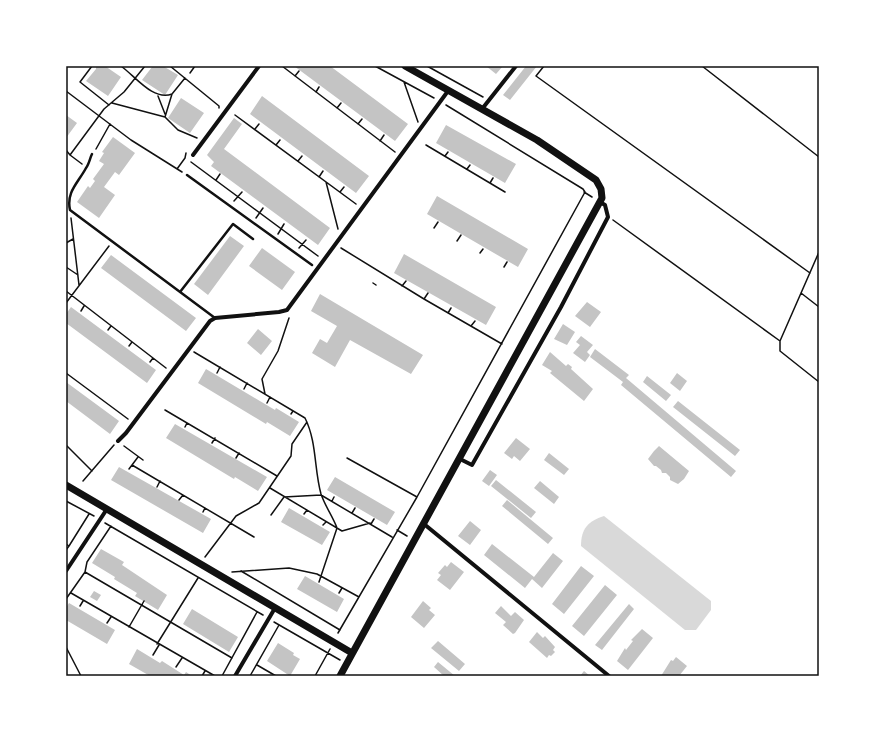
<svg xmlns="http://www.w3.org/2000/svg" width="885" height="742" viewBox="0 0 885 742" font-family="'Archivo Narrow',sans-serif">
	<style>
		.water { fill: #d9d9d9 }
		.building { fill: #c4c4c4 }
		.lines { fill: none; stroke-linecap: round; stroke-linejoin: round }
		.path { stroke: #111; stroke-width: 1.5 }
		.service { stroke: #111; stroke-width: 2.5 }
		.minor { stroke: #111; stroke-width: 4 }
		.tertiary { stroke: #111; stroke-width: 7 }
		.neatline { fill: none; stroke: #111; stroke-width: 1.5 }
	</style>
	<rect width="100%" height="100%" fill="#fff"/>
	<!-- water -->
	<path class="water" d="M604,516L711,601V610L696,630H685L581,546C581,529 588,521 604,516Z"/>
	<!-- building -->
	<path class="building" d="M96,66H105L121,77L108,96L86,81L96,69Z
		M151,66H163L178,75L165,95L142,80L152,67Z
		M294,66H330L408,124L395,141Z
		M486,66H503L496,74Z
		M526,66H537L510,100L503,95Z
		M262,96L369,176L356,193L250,114Z
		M181,98L204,113L190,133L168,118Z
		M66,115L77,123L66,138Z
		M234,118L242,124L224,149L330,228L318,245L211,166L214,162L207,155Z
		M446,125L516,164L505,183L436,143Z
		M113,137L135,153L119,175L115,172L104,187L115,195L99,218L77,202L88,186L90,188L95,181L93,179L104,164L99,161L104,153L102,152Z
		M437,196L528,249L518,267L427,214Z
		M230,236L244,246L208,295L194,284Z
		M262,248L295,272L282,290L249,266Z
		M404,254L496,307L486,325L394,273Z
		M111,255L196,318L186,331L101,268Z
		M320,294L423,355L411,374L350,340L335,367L312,353L320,339L327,343L337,326L311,311Z
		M587,302L601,312L590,327L575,316Z
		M71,307L156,370L147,383L66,323V314Z
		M563,324L575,332L567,345L554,339Z
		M258,329L272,341L261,355L247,343Z
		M581,336L593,345L587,352L590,355L585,362L573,353L580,345L576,342Z
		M595,349L629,375L626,378L736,471L731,477L621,385L623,382L590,357Z
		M550,352L566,366L568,364L572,367L571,369L593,389L584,401L550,373L552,371L542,365Z
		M206,369L275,410L276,408L299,422L290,436L267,422L266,424L198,383Z
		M677,373L687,381L680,391L670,383Z
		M647,376L671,395L666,401L643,382Z
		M66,382L119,421L110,434L66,401Z
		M678,401L740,450L735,456L673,407Z
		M175,424L267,477L258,491L235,477L234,479L166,438Z
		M516,438L530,449L520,461L514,456L512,459L504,453Z
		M659,446L689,471L684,479L678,484L670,480V477L666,473H662L661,470L656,466H654L648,459L654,451Z
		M549,453L569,469L564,475L544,460Z
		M119,467L211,519L203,533L111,480Z
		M490,470L497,475L489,486L482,481Z
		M335,477L395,512L387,525L327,490Z
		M496,480L536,512L531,518L491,486Z
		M540,481L559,497L554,504L534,488Z
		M507,500L553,538L548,544L502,506Z
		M289,508L330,532L322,545L281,522Z
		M470,521L481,530L470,545L458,536Z
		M492,544L534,577L553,553L563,561L542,588L532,579L525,588L484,555Z
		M101,549L124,562L122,565L167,595L158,610L135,596L137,593L114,579L115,577L92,563Z
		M451,562L464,572L450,590L437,580L441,575L438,573L445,565L447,567Z
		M581,566L594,576L564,614L552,604Z
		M305,576L344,599L337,612L297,589Z
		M605,585L617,595L584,636L572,626Z
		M94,591L101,595L97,601L90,597Z
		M423,601L431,608L429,610L435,615L424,628L411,617Z
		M69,603L115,630L107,644L66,620V608Z
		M629,604L634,609L602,650L595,645Z
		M501,606L511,616L515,612L524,620L515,633L513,634L503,625L506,622L495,613Z
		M192,609L238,637L229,652L183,624Z
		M642,629L653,638L628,670L617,661L625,648L626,650L633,641L631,640Z
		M537,632L543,638L545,636L555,647L553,650L555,652L551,656L549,655L547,658L529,642Z
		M438,641L465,664L459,671L431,648Z
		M278,643L294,653L293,655L300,659L290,676L267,661Z
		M137,649L160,663L162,661L184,675L186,672L192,676H150L129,664Z
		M676,657L687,666L679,676H661L671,660L673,661Z
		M438,662L455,676H444L434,667Z
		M584,671L590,676H580Z"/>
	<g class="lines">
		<!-- path -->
		<path class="path" d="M92,66L80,82L109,105
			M121,66C136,77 153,101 172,94
			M170,66L219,106V108
			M282,66L395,152
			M375,66L434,98
			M427,66L483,97
			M544,66L536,76L810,273
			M702,66L819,157
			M190,73L195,66
			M295,76L299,71
			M404,82L418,122
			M66,91L131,140L182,172
			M316,92L319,87
			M158,96L165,114
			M112,103L165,117L178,130L197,138
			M337,108L341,103
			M235,115L356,204
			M165,117L172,94L185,78
			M358,124L362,119
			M255,129L259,124
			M380,141L384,135
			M276,145L280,140
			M426,145L505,192
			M96,149L110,124
			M66,150L70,155
			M445,156L448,152
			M298,161L302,156
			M191,162L318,256
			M82,164L70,155L104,109L124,92L145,66
			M177,169L185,158L186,153
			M467,169L470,165
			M319,177L323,171
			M216,180L220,174
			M326,182L338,229
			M490,183L493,178
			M340,192L344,187
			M584,192L592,197
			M234,201L242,192
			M71,218L79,285
			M256,218L263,208
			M613,220L780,341V351L819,382
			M434,228L438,222
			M278,234L284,224
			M457,241L461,235
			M66,243L73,239
			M299,248L306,240
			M341,248L424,299L502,344
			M480,253L483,249
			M66,267L78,275
			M504,267L507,262
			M373,283L376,285
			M402,286L406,281
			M66,291L166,368
			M801,293L819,307
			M424,299L428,293
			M66,303L109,246
			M81,311L84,306
			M448,313L451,308
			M471,326L475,321
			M108,330L111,326
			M780,341L819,252
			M129,346L132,342
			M194,352L305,418C317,442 314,469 321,494C325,506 333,517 337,528L319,582
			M150,362L153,358
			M66,373L128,419
			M217,373L220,367
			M244,389L247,383
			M265,394L262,379L278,351L289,318
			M267,403L270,397
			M165,410L277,476
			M291,414L293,411
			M185,427L187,423
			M212,443L215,438
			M66,445L92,471
			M124,446L143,460
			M236,458L239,453
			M347,458L417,497
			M132,465L254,537
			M129,469L138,457
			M83,481L114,445
			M157,487L160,481
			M270,488L342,531L370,523
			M179,500L183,495
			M66,501L94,516
			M332,501L334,497
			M203,512L205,508
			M352,513L355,508
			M304,514L307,510
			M271,515L284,497L321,495L392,537
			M105,523L263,615
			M371,524L374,519
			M323,525L326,522
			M397,530L407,536
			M66,544L69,546L66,550
			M69,546L89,514
			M205,557L236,516L259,503L291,456L292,444L307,422
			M241,571L340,630
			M85,572L232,658
			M232,572L289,568L317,574L359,597
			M71,593L215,676
			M339,593L342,588
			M66,599L85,572L87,562L111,526
			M80,606L83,601
			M274,622L340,660
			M107,623L111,617
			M129,627L144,601
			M338,633L417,497L585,192L583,189L446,105
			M157,644L198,578
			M66,647L81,676
			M153,655L159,645
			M257,665L276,676
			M176,667L182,658
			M202,676L205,671
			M222,676L257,612
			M250,676L279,625
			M315,676L330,649"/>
		<!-- service -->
		<path class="service" d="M92,154C90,158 89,164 86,168C78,183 66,192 70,210L215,318
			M187,175L312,265
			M180,292L233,224L253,239"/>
		<!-- minor -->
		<path class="minor" d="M482,109L516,66
			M193,155L259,66
			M118,441L126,433L210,321L215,318L279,312L287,310L448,91
			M460,459L472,465L561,307L608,217L605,205L600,202
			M424,524L609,676
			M66,571L107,509
			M235,676L275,608"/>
		<!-- tertiary -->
		<path class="tertiary" d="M66,485L352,653
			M340,676L602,198L601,189L596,180L537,140L405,66"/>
	</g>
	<!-- border -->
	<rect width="885" height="742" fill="none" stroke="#ffffff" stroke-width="134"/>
	<rect x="67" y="67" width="751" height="608" class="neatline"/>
</svg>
